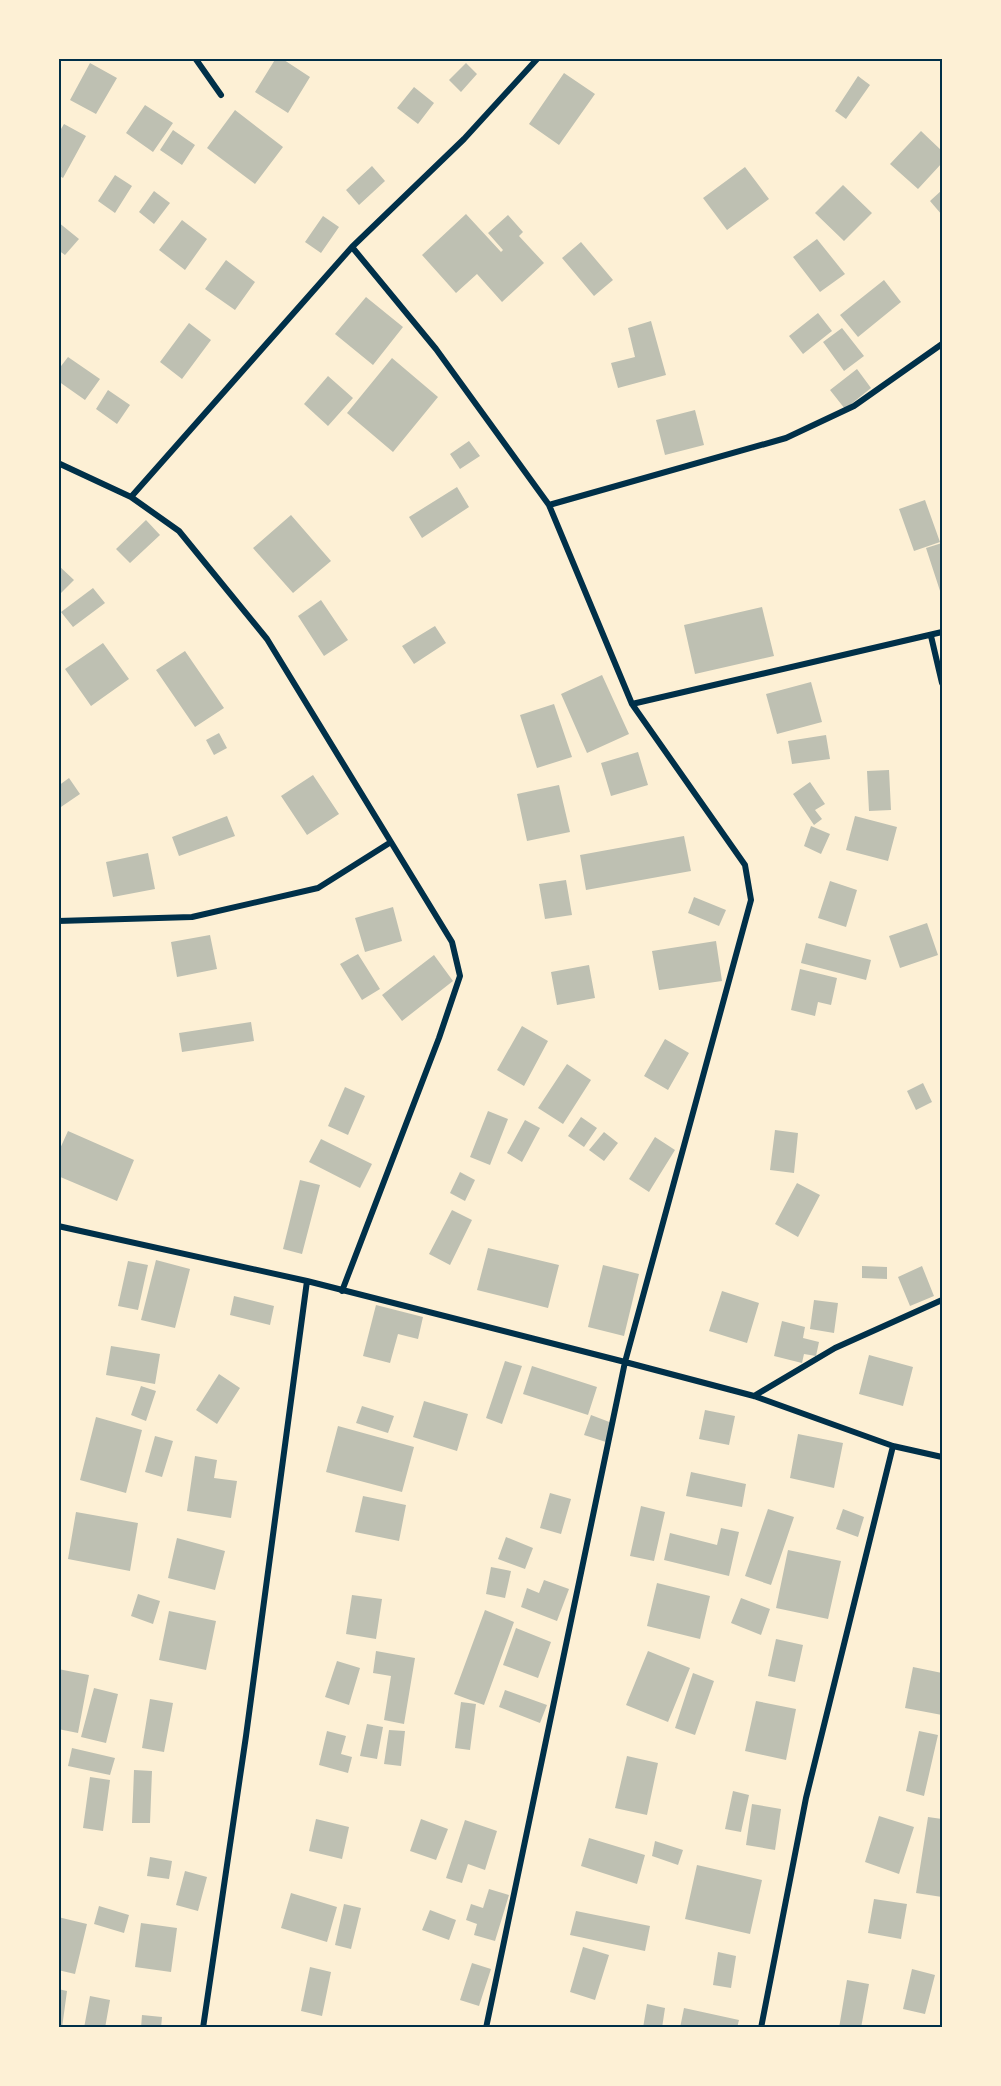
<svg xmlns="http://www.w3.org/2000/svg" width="1001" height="2086" viewBox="0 0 1001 2086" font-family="Mulish,sans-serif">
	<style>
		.building { fill: #bec0b2 }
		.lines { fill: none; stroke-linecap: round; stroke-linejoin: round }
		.minor { stroke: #003049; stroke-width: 6 }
		.neatline { fill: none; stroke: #003049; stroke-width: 2 }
	</style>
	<rect width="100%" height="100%" fill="#fdf0d5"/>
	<!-- building -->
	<path class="building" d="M276,58H281L310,77L288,113L255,92Z
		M90,63L117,78L96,114L70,100Z
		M466,63L477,74L461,92L449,80Z
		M564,73L595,94L559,145L529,124Z
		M858,76L870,85L846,119L835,111Z
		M414,87L434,103L418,124L397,108Z
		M145,105L173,123L153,152L126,133Z
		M235,110L283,147L255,184L207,148Z
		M64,124L86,136L63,178L58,175V134Z
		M173,130L195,145L182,165L160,150Z
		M921,131L942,151V163L918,189L890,164Z
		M372,166L385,181L359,205L346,190Z
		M745,167L769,199L727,230L703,198Z
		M115,175L132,186L115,213L98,201Z
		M843,185L872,213L844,241L815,213Z
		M942,190V215L930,201Z
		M154,191L170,203L154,224L139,212Z
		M466,214L501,252L503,250L488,233L508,215L523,232L519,236L544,263L502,302L477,274L456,293L422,255Z
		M323,216L339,227L321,253L305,242Z
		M182,220L207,239L185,270L159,250Z
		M58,222L79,239L65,255L58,250Z
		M817,239L845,274L820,292L793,257Z
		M581,242L613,280L594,296L562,258Z
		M226,260L255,282L235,310L205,289Z
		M884,280L901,302L858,337L840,315Z
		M366,297L403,327L373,365L335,334Z
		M818,313L832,331L803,354L789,336Z
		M651,321L666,375L618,388L611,363L635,357L628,328Z
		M189,323L211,340L182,379L160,362Z
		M842,328L864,356L844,371L823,342Z
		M68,357L100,379L85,400L58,381V370Z
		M392,358L438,397L393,452L347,413Z
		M857,369L871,388L845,409L830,390Z
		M328,376L353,398L328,426L304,404Z
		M108,390L130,405L117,424L96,409Z
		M695,410L704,445L665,455L656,420Z
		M469,441L480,456L460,469L450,454Z
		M457,487L469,507L422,538L409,517Z
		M925,500L940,542L914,551L899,509Z
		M291,515L331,561L293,593L253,548Z
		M146,520L160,535L130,563L116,549Z
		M942,543V597L926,548Z
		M58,565L74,580L58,596Z
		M93,588L105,603L73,627L61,612Z
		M321,600L348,640L324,656L298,616Z
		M762,607L774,656L695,674L684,625Z
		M435,626L446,643L414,664L402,646Z
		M103,643L129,679L91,706L65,669Z
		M185,651L224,708L195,727L156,670Z
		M602,675L629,734L587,753L561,694Z
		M811,682L822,722L777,734L766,694Z
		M554,704L572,757L537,768L520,715Z
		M219,733L227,748L214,755L206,740Z
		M826,735L830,759L792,764L788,741Z
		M638,752L648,785L611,796L601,763Z
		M889,770L891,810L869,811L867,771Z
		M313,775L339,814L307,835L281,796Z
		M69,778L80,794L58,809V786Z
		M810,782L825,804L815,810L822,819L814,825L793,794Z
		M559,785L570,832L527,841L517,794Z
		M227,816L235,836L179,856L172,837Z
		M855,816L897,827L888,861L846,850Z
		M811,826L830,834L821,854L804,846Z
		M684,836L691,871L586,890L580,855Z
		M148,853L155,889L113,897L106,862Z
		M566,880L572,915L545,919L539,884Z
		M830,881L857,890L846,927L818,918Z
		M694,897L726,910L719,926L688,913Z
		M393,907L402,941L365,952L355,918Z
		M927,923L938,955L900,968L889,936Z
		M210,935L217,969L177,977L171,942Z
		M716,941L722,981L659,990L652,951Z
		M806,943L871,960L866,980L801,963Z
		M358,954L380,989L362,1000L340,964Z
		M434,955L453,981L402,1021L382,995Z
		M589,965L595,998L557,1005L551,972Z
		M800,969L837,978L831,1005L818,1002L815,1016L791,1010Z
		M251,1022L254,1041L182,1052L179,1033Z
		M522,1026L548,1041L524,1086L497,1070Z
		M665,1039L689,1053L668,1090L644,1076Z
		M567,1064L591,1080L563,1124L538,1108Z
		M923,1083L932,1102L916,1110L907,1091Z
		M345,1087L365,1096L348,1135L328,1126Z
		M488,1111L508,1119L490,1165L470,1157Z
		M581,1117L597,1128L584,1147L568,1136Z
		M525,1120L540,1128L522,1162L507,1153Z
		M775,1130L798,1133L794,1173L770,1170Z
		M68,1131L134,1160L117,1201L58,1176V1153Z
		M604,1132L618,1143L604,1161L589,1150Z
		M655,1137L675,1150L649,1192L629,1179Z
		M321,1139L372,1164L360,1188L309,1162Z
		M460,1172L475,1180L465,1201L450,1193Z
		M300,1180L320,1185L302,1254L283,1249Z
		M797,1183L820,1195L798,1237L775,1224Z
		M452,1210L472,1220L450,1265L429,1254Z
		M488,1248L559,1265L548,1308L477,1290Z
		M156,1260L190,1269L175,1328L141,1320Z
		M128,1261L148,1265L138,1310L118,1306Z
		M603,1265L639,1274L624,1336L588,1327Z
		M862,1266L887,1267V1279L862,1278Z
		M922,1266L934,1296L910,1306L898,1277Z
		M722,1291L759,1303L747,1343L709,1331Z
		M234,1296L274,1306L270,1325L230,1315Z
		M814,1300L838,1303L834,1333L810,1329Z
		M376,1305L423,1317L418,1339L398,1334L390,1363L363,1356Z
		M782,1321L805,1327L803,1338L819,1342L816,1356L804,1354L802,1363L774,1356Z
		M111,1346L160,1354L155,1384L106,1375Z
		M869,1355L913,1367L903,1406L859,1394Z
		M505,1361L522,1366L502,1424L486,1418Z
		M532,1366L597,1387L588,1415L523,1394Z
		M219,1374L240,1388L217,1424L196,1410Z
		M141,1386L156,1391L146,1421L131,1415Z
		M424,1401L468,1414L457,1451L413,1437Z
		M362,1406L394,1416L388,1433L356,1423Z
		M705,1410L735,1416L729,1445L699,1439Z
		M591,1415L612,1423L606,1442L584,1435Z
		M96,1417L142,1430L126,1493L80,1480Z
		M338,1426L414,1447L402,1492L326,1472Z
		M798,1434L843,1443L834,1488L790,1478Z
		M155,1436L173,1441L162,1477L145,1472Z
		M195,1456L217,1460L214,1478L237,1481L231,1518L187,1511Z
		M691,1472L746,1484L742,1507L686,1496Z
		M550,1493L571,1499L561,1534L540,1528Z
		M363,1496L406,1505L399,1541L355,1532Z
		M641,1506L665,1512L654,1561L630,1556Z
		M768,1509L794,1517L771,1585L745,1576Z
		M843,1509L864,1517L858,1537L836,1529Z
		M76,1512L138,1523L130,1571L68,1559Z
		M721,1528L739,1532L729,1576L664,1560L670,1533L717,1545Z
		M506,1537L533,1548L525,1569L498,1559Z
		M177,1538L225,1551L215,1590L168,1578Z
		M788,1550L841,1561L828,1619L776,1608Z
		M491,1567L511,1571L505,1598L486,1594Z
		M544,1580L569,1589L557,1621L521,1607L527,1588L539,1593Z
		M657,1583L710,1596L700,1639L647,1626Z
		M138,1594L160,1601L153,1624L131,1616Z
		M352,1595L382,1599L376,1639L346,1634Z
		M741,1598L770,1609L761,1635L731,1623Z
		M485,1610L514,1622L484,1705L454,1694Z
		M169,1611L216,1621L206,1670L159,1660Z
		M516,1628L551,1642L538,1678L503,1665Z
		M776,1639L803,1645L795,1682L768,1676Z
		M376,1651L415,1658L404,1724L384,1720L391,1676L373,1673Z
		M648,1651L690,1668L668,1722L626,1705Z
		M337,1661L360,1668L349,1705L325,1697Z
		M913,1667L942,1673V1715L905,1708Z
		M58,1669L89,1675L78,1733L58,1729Z
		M693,1673L714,1681L695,1735L675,1728Z
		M94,1688L118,1694L106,1743L81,1737Z
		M505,1690L547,1705L540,1723L499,1707Z
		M150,1699L173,1703L164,1752L142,1748Z
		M756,1701L796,1709L786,1760L745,1751Z
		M461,1702L476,1704L470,1750L455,1748Z
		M367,1724L383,1727L377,1759L360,1756Z
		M389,1730L405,1731L401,1766L384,1764Z
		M327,1731L346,1736L341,1754L352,1757L348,1773L319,1765Z
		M919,1731L938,1735L924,1796L906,1791Z
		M72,1748L115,1758L110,1775L68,1766Z
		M627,1756L658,1763L647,1815L615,1808Z
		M134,1770L152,1771L150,1823H132Z
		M90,1777L110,1780L103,1831L83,1828Z
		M733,1791L749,1795L741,1832L725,1829Z
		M752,1804L781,1809L775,1850L746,1845Z
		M879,1816L914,1827L899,1874L865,1862Z
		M928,1817L942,1819V1897L916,1893Z
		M316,1819L349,1827L342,1859L309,1851Z
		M421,1819L448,1829L436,1860L410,1851Z
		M465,1820L497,1831L485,1870L468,1864L462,1883L446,1878Z
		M589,1838L645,1855L637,1884L581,1866Z
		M655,1841L683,1850L678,1865L652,1856Z
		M150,1857L172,1861L169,1879L147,1876Z
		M697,1865L762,1880L750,1934L685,1919Z
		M185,1871L207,1877L198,1911L176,1905Z
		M489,1889L509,1895L495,1941L474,1935L477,1924L466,1920L471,1904L483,1908Z
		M291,1893L337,1907L327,1942L281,1928Z
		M874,1899L907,1904L901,1939L868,1933Z
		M344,1904L361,1908L351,1949L335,1945Z
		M99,1906L129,1915L124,1933L94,1924Z
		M430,1910L456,1920L449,1940L422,1930Z
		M576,1911L650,1926L645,1951L570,1935Z
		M58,1917L87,1924L75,1974L58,1970Z
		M141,1923L177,1928L171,1972L135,1967Z
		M583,1947L609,1955L595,2000L570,1992Z
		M718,1952L736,1956L731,1988L713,1985Z
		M472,1963L491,1969L479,2006L460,2000Z
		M310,1967L331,1972L322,2016L301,2011Z
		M912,1969L935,1975L925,2014L903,2009Z
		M847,1980L869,1984L861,2028H839Z
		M58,1989L67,1991L62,2028H58Z
		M90,1996L110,2000L105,2028H84Z
		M647,2004L665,2008L662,2028H643Z
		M684,2008L739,2020L737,2028H680Z
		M142,2015L162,2017L161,2028H141Z"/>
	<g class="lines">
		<!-- minor -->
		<path class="minor" d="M195,58L221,95
			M58,60L59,58
			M352,247L436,349L549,505L632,704L745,865L751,900L625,1362L486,2028
			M58,463L131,497L179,531L267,639L452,942L460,976L439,1038L342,1291
			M131,497L352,247L464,139L538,58
			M549,505L786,438L854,406L942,344
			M931,636L942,683
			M632,704L942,632
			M58,921L192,917L318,888L391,842
			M58,1226L307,1281L625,1362L754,1396L893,1446L942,1457
			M754,1396L835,1348L942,1300
			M203,2028L246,1736L307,1281
			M761,2028L806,1798L893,1446"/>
	</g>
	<!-- border -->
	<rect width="1001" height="2086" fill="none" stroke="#fdf0d5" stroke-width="120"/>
	<rect x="60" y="60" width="881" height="1966" class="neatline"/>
</svg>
